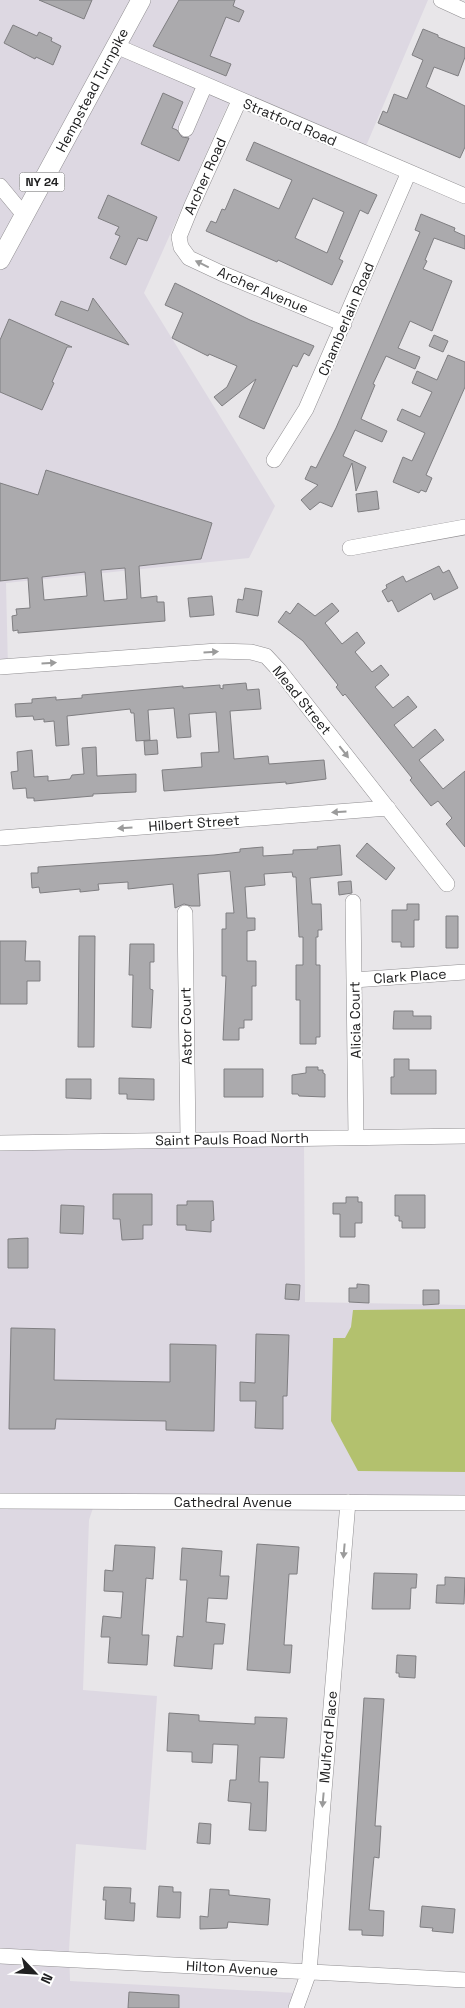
<svg xmlns="http://www.w3.org/2000/svg" width="465" height="2008" viewBox="0 0 465 2008" font-family="'Space Grotesk',sans-serif">
	<style>
		.built { fill: #ddd8e2 }
		.green { fill: #b3c16e }
		.building { fill: #abaaad; stroke: #7f7e81; fill-rule: evenodd }
		.lines { fill: none; stroke-linecap: round; stroke-linejoin: round }
		.minor-casing { stroke: #908e91; stroke-width: 16 }
		.major-casing { stroke: #908e91; stroke-width: 20 }
		.minor { stroke: #fff; stroke-width: 15 }
		.major { stroke: #fff; stroke-width: 19 }
		.oneway { fill: #9b9b9b }
		.labels { text-anchor: middle; stroke-width: 4; stroke-linejoin: round; paint-order: stroke }
		.shield { fill: #fff; stroke: #636364; stroke-width: 1 }
		.shield-label { font-size: 12px; font-weight: bold; fill: #202021 }
		.street-label { font-size: 14px; fill: #202021; stroke: #fff }
	</style>
	<rect width="100%" height="100%" fill="#e8e6e9"/>
	<!-- built -->
	<path class="built" d="M0,0H428L366,146L234,91L144,293L275,506L249,558L6,583L8,669H0Z
		M0,1141L304,1142L305,1302L465,1305V1497L97,1496L89,1520L83,1690L157,1696L146,1850L76,1844L69,1949L70,1981L296,1993L290,2008H0Z"/>
	<!-- green -->
	<path class="green" d="M465,1309V1472L358,1471L331,1421L333,1338H345L351,1327L353,1310Z"/>
	<!-- building -->
	<path class="building" d="M39,0H92L84,19Z
		M179,0H235L233,6L244,11L239,22L226,17L210,56L231,64L226,76L153,46Z
		M13,25L37,36L39,32L52,38L51,41L61,46L53,65L36,57L35,59L4,43Z
		M423,29L438,35V37L465,48V57L458,76L434,67L426,87L465,106V147L460,158L378,123L383,111L387,113L394,94L407,99L423,60L412,55Z
		M163,93L183,102L172,128L177,130L182,137L189,138L179,161L141,144Z
		M254,142L377,195L368,214L360,210L339,259L343,261L332,285L278,260L277,262L206,231L211,221L216,223L222,209L225,210L234,189L279,209L292,180L246,160ZM313,198L344,212L327,253L295,238Z
		M108,195L157,217L147,241L138,238L126,265L110,258L120,236L115,234L119,227L98,218Z
		M421,214L455,228L454,231L465,236V249L434,238L425,260L427,261L423,269L452,281L432,331L410,321L398,348L420,357L415,369L386,356L373,384L375,385L361,419L387,431L382,442L355,430L343,456L366,467L356,491L352,463L332,507L320,502L310,510L301,500L318,485L305,479L311,466L316,468L336,428L420,232L415,230Z
		M175,283L250,320L314,346L309,356L304,353L297,367L293,365L264,429L239,417L256,379L222,406L214,397L227,387L237,366L209,354L208,356L172,338L183,313L165,305Z
		M93,298L129,345L55,315L61,301L88,311Z
		M9,319L72,347H67L52,382L54,383L42,410L0,392V340Z
		M434,335L448,341L443,352L429,346Z
		M448,355L465,362V387L426,475L432,478L426,492L421,490L419,493L393,482L403,457L412,461L425,433L397,420L402,409L420,417L432,392L412,383L417,371L437,380Z
		M46,470L212,523L201,559L139,566L141,598L157,596V602H164L165,621L18,633V630L13,631L12,616L17,615L16,609L30,608L28,578L0,581V483L38,495ZM125,568L127,599L104,601L101,570ZM85,572L87,596L44,600L42,577Z
		M377,491L379,509L358,512L356,494Z
		M439,566L443,573L449,570L458,588L434,600L431,593L398,612L392,600L388,602L382,591L387,588L386,585L403,576L406,582Z
		M245,588L262,591L258,616L236,612L238,599L243,600Z
		M212,596L214,615L190,617L188,598Z
		M298,603L315,616L332,603L339,611L325,623L342,644L357,632L365,643L355,652L372,672L381,665L389,675L375,687L393,708L408,696L417,707L394,725L413,748L435,729L444,740L419,760L443,789L465,771V847L446,824L452,818L438,801L431,806L410,780L412,778L345,694L343,696L336,687L338,685L303,641L278,622L286,611L290,614Z
		M246,683L247,690L259,689L261,709L230,711L234,759L268,756L269,764L324,760L326,779L286,784V782L164,791L162,770L202,767L201,753L219,752L216,712L189,714L191,737L177,738L174,708L148,710L150,740L136,741L134,713H131L130,709L67,716L69,745L56,746L54,721L44,722V719L34,720L33,716L16,717L15,704L32,703V699L56,697V700L82,698V695L183,686V688L220,685V688L223,689V685Z
		M157,740L158,754L145,755L144,741Z
		M96,747L97,776L136,774V792L93,794V796L34,801V798H27L26,788L13,789L11,772L18,771L17,752L32,750L34,777L48,776V781L70,779L72,775L84,774L82,748Z
		M367,843L395,868L386,880L356,856Z
		M340,845L342,875L310,878L312,904H321L322,930H318V937H316V965H320V1037H316V1044H300V1000H296V965H303V937H299L296,877H293L292,872L264,874L265,885L245,887L247,918H255V930L247,931V961H256V986H252V1020H244V1028H239V1040H223L226,976H222V929H226V913H234L230,871L198,874L200,906H191L184,904L175,908L173,884L128,889V882L98,884L99,890L80,892V889L40,893L39,887L32,888L31,873H38V867L214,855L240,852V849L263,847V856L293,854V850L318,849L317,847Z
		M351,881L352,893L339,895L338,882Z
		M407,904H419V920H414V947H401V942H392V910H407Z
		M446,916H458V948H446Z
		M79,936H95L94,1047H78Z
		M0,941H26L25,961H40V981H27V1004H0Z
		M130,944H154V962H150V989L153,990L151,1028L132,1027L133,975H129Z
		M394,1011H413V1016H431V1029H393Z
		M394,1059H409V1070H436V1094H391V1077H394Z
		M306,1067H318V1070H323V1073L325,1074V1097L299,1096L298,1094H292V1075L306,1073Z
		M224,1069H263V1097H224Z
		M119,1078L154,1079V1100L127,1099V1094H119Z
		M66,1079H91V1099L66,1098Z
		M113,1194H152V1225H143V1239L122,1240L120,1219H113Z
		M395,1195H425V1228H402V1221H399V1216H395Z
		M346,1197H358V1202H362V1223H355V1237H340V1214H333V1203H346Z
		M187,1201H213L214,1220L211,1221V1232L186,1230V1225H177V1205H187Z
		M61,1205L84,1206L83,1234L60,1233Z
		M28,1238V1268H8V1239Z
		M286,1284L300,1285L299,1300L285,1299Z
		M357,1284L369,1285V1303L349,1302V1288H357Z
		M423,1290H439V1304L423,1305Z
		M11,1328L55,1329L54,1380L170,1382V1344L216,1345L214,1431L166,1430V1421L56,1419L55,1429H9Z
		M256,1334L289,1335L287,1396H283V1429L255,1428L256,1401H240V1382L255,1383Z
		M257,1544L299,1547L297,1574H289L284,1645H292L290,1673L247,1670Z
		M115,1545L155,1547L153,1579L146,1578L142,1635H149L147,1665L108,1663L110,1637H101L103,1616L121,1618L123,1592L104,1591L105,1570L113,1571Z
		M182,1548L222,1551L220,1576H229L227,1599L208,1598L206,1622L225,1624L223,1644H214L212,1669L174,1666L177,1636L183,1637L187,1580H180Z
		M374,1573L417,1574L416,1588H411L410,1609H372Z
		M445,1577L465,1578L464,1604L436,1603L437,1585H445Z
		M397,1655L416,1656L415,1678L399,1677V1673H396Z
		M364,1698L384,1699L375,1826H381L379,1858L374,1857L369,1910L384,1911L383,1936L362,1935V1930H349Z
		M169,1713L199,1715V1721L255,1724V1717L287,1718L284,1758L260,1757L259,1782H268L266,1831L249,1830L251,1803L228,1801L230,1780H236L238,1745L213,1744L212,1763L192,1762V1752L167,1751Z
		M199,1823L211,1824L210,1844L197,1843Z
		M159,1886L173,1887V1892H181L180,1918L157,1917Z
		M104,1887L131,1888L130,1903H135L134,1921L105,1919L106,1900H103Z
		M210,1889L229,1890V1895L270,1899L268,1925L228,1922L227,1928L200,1929V1916L208,1917Z
		M422,1906L455,1909L453,1933L432,1931L433,1928L420,1927Z
		M129,1992L179,1995V2008H128Z"/>
	<g class="lines">
		<defs>
			<path id="minor" d="M441,0L465,11
				M116,46L465,196
				M239,101L192,205L179,237L181,247L189,258L221,273L344,324
				M186,129L205,85
				M0,186L24,215
				M274,460L306,409L409,172
				M350,548L465,527
				M0,667L217,651L251,652L266,656L279,670L447,884
				M0,838L388,808
				M353,902L356,1137
				M185,913L188,1139
				M354,980L465,972
				M0,1143L465,1136
				M0,1501L465,1503
				M0,1956L465,1980
				M296,2008L309,1972L348,1502"/>
			<path id="major" d="M0,260L141,0"/>
		</defs>
		<!-- minor casing -->
		<use href="#minor" class="minor-casing"/>
		<!-- major casing -->
		<use href="#major" class="major-casing"/>
		<!-- minor -->
		<use href="#minor" class="minor"/>
		<!-- major -->
		<use href="#major" class="major"/>
	</g>
	<!-- one-way arrows -->
	<defs><path id="oneway-solid" d="M-6-.8H1V-3.2L6.5 0L1 3.2V.8H-6Z" transform="scale(1.25)"/></defs>
	<g class="oneway">
		<use href="#oneway-solid" transform="translate(202 264) rotate(-154)"/>
		<use href="#oneway-solid" transform="translate(211 652) rotate(-3)"/>
		<use href="#oneway-solid" transform="translate(49 663) rotate(-4)"/>
		<use href="#oneway-solid" transform="translate(344 752) rotate(52)"/>
		<use href="#oneway-solid" transform="translate(339 812) rotate(176)"/>
		<use href="#oneway-solid" transform="translate(125 828) rotate(176)"/>
		<use href="#oneway-solid" transform="translate(344 1551) rotate(95)"/>
		<use href="#oneway-solid" transform="translate(323 1800) rotate(95)"/>
	</g>
	<g class="labels">
		<!-- shield labels -->
		<rect class="shield" x="19.5" y="172.5" width="45" height="19" rx="4"/>
		<g class="shield-label">
			<text x="42" y="186">NY 24</text>
		</g>
		<!-- street labels -->
		<g class="street-label">
			<text transform="translate(92 90) rotate(-62)" y="5">Hempstead Turnpike</text>
			<text transform="translate(290 122) rotate(23)" y="5">Stratford Road</text>
			<text transform="translate(205 176) rotate(-66)" y="5">Archer Road</text>
			<text transform="translate(263 290) rotate(23)" y="5">Archer Avenue</text>
			<text transform="translate(346 319) rotate(-67)" y="5">Chamberlain Road</text>
			<text transform="translate(302 700) rotate(51)" y="5">Mead Street</text>
			<text transform="translate(194 823) rotate(-4)" y="5">Hilbert Street</text>
			<text transform="translate(410 976) rotate(-4)" y="5">Clark Place</text>
			<text transform="translate(355 1020) rotate(-91)" y="5">Alicia Court</text>
			<text transform="translate(186 1026) rotate(-91)" y="5">Astor Court</text>
			<text transform="translate(232 1139) rotate(-1)" y="5">Saint Pauls Road North</text>
			<text x="233" y="1507">Cathedral Avenue</text>
			<text transform="translate(328 1737) rotate(-85)" y="5">Mulford Place</text>
			<text transform="translate(232 1968) rotate(3)" y="5">Hilton Avenue</text>
		</g>
	</g>
	<!-- north arrow -->
	<g transform="translate(35 1973) rotate(115)" stroke="#ffffff" stroke-width="4" paint-order="stroke">
	<path d="M0-4L9 19L0 12L-9 19Z" fill="#202021"/>
	<text y="-8" font-size="14" font-weight="bold" text-anchor="middle" fill="#202021">N</text>
	</g>
</svg>
